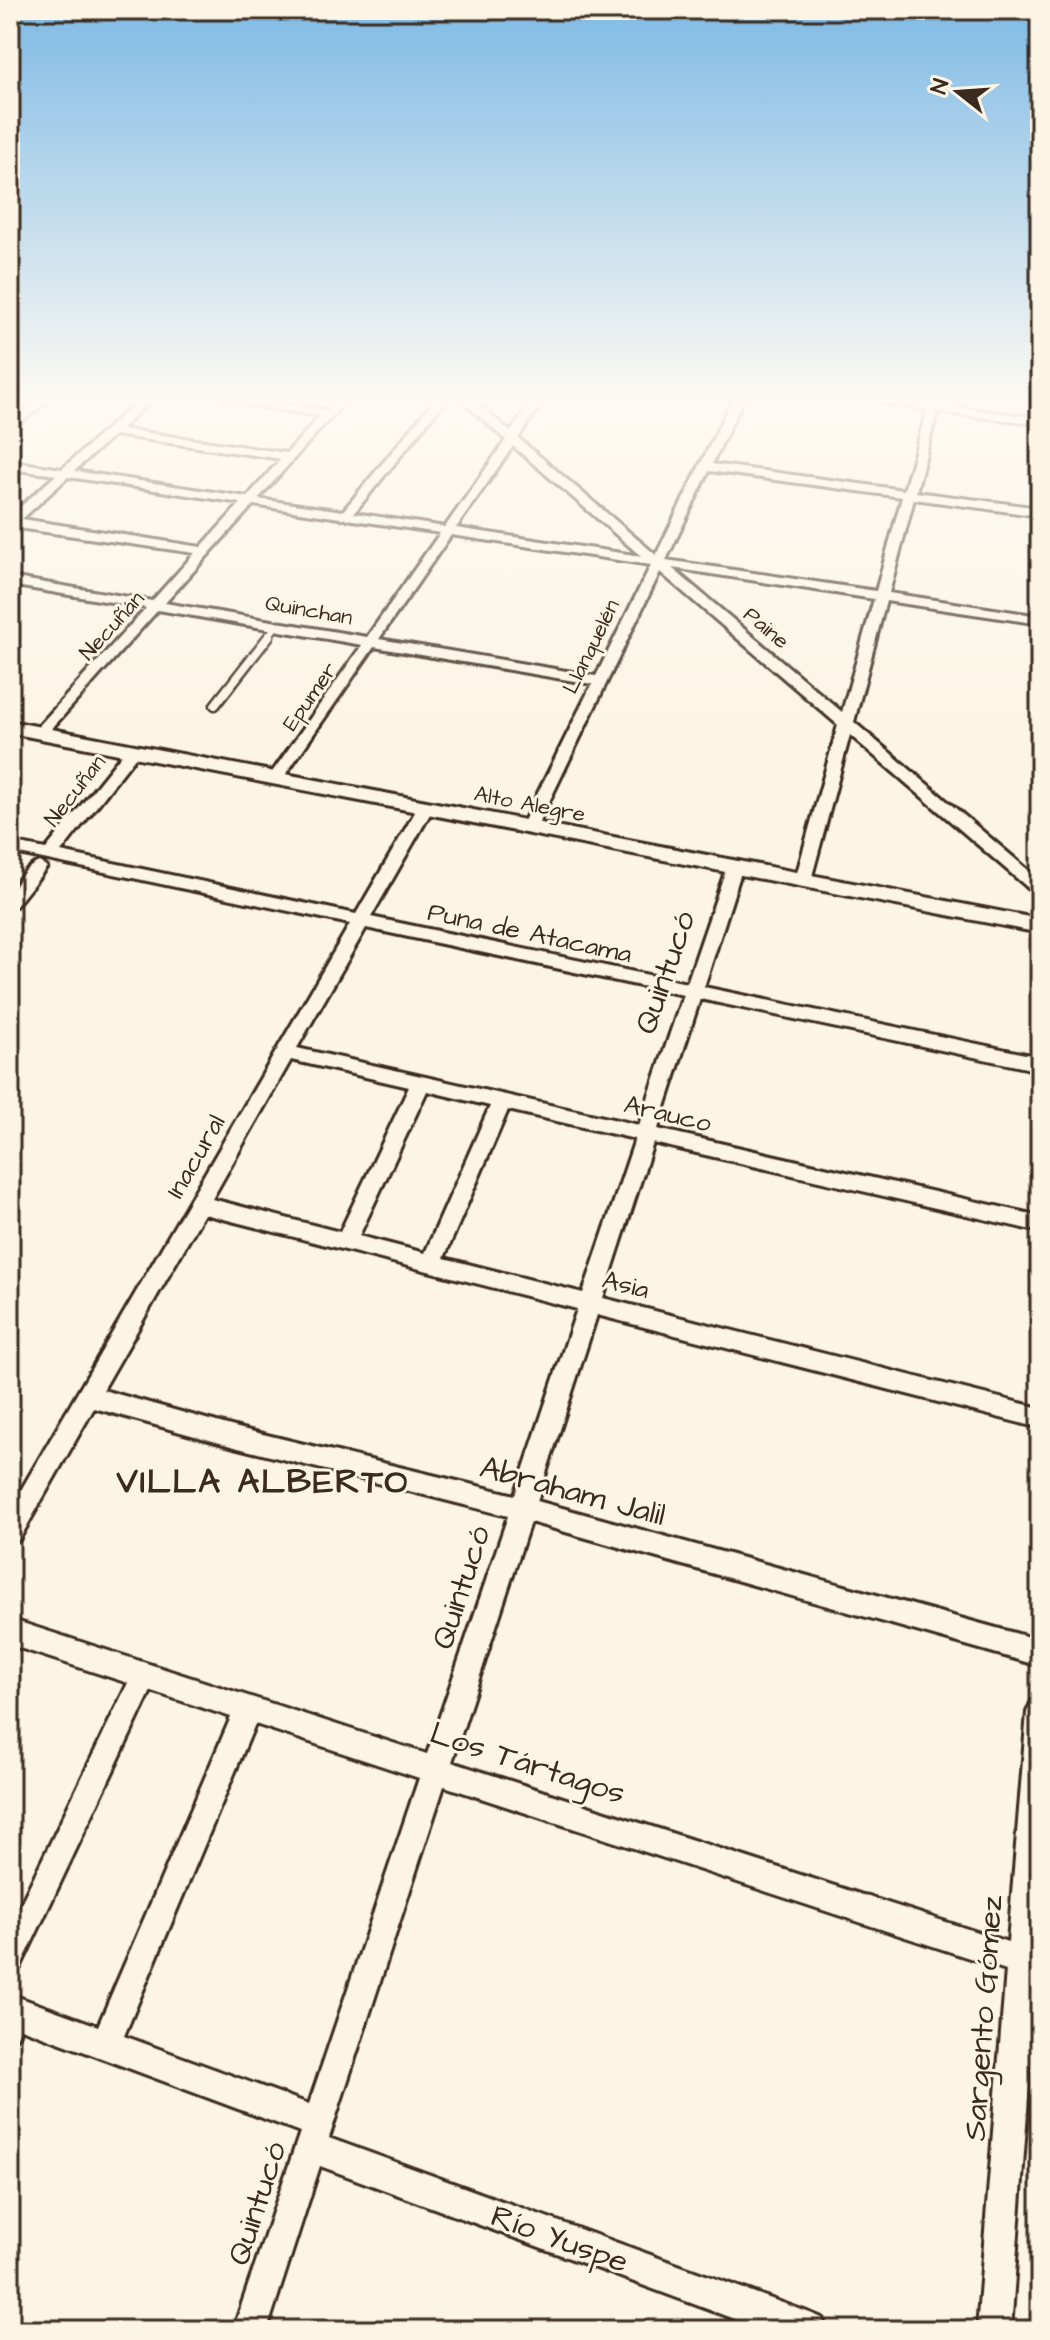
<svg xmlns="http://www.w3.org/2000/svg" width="1050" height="2340" viewBox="0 0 1050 2340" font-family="'Architects Daughter',sans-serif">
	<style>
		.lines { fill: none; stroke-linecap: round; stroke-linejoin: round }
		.lane-far2-casing { stroke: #3b2a1e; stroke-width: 10 }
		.lane-far1-casing { stroke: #3b2a1e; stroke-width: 13 }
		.lane-casing { stroke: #3b2a1e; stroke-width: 21 }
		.street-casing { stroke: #3b2a1e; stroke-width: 6 }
		.secondary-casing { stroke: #3b2a1e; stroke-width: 6 }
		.lane-far2 { stroke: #fcf5e5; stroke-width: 6 }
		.lane-far1 { stroke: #fcf5e5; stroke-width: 8 }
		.lane { stroke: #fcf5e5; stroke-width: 15 }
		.street { fill: #fcf5e5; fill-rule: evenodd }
		.secondary { fill: #fcf5e5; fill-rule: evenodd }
		.labels { text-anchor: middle; stroke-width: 6; stroke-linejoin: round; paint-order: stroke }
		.far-street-label { font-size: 22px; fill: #3b2a1e; stroke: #fcf5e5 }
		.street-label { font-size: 26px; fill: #3b2a1e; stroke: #fcf5e5 }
		.near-street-label { font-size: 32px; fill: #3b2a1e; stroke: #fcf5e5 }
		.district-label { font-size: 34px; font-weight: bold; letter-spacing: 2px; fill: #3b2a1e; stroke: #fcf5e5 }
	</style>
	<rect width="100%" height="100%" fill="#fcf5e5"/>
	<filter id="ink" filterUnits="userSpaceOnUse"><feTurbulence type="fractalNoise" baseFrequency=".0125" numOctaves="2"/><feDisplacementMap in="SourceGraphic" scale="16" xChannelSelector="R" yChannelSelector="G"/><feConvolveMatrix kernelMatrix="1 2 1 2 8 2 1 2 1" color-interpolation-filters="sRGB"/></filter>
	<g filter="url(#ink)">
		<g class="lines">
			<defs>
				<path id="lane-far2" d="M267,638L276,626"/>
				<path id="lane-far1" d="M215,705L269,636"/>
				<path id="lane" d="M10,2033L19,2014"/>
				<path id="street" d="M37,400H49L10,431V422Z
					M139,400H151L121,429L287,453L320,416L220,400H250L326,410L335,400H346L258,499L343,511L435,400H446L354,513L445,527L506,440L461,400H473L511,432L533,400H544L518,438L656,555L732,400H743L712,464L904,490L927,410L867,400L928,404L929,400H940L939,405L1040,418V424L937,412L916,492L1040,508V516L914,499L889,593L1040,616V624L886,601L854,722L1040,880V894L1034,893L850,735L811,880L809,884H797L795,880L838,725L660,572L535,831L529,832L521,827L592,684L374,647L281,781L276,783L268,778L362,645L158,610L45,736H35V730L146,608L10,585V577L152,601L195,553L10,527V516L56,475L10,469V461L62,469ZM114,435L281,459L247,497L74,471ZM513,446L641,556L456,528ZM709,471L902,497L876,591L666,560ZM68,477L241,503L201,547L22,519ZM253,505L440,533L367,637L165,603ZM451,535L651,565L596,676L379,639ZM672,568L874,599L842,712Z
					M132,746L140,751L61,852L356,914L418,807L426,802L434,807L371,917L687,983L727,866L735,861L743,866L704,987L1040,1057V1071L700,999L658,1129L1040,1216V1232L653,1143L603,1298L1040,1408V1428L597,1315L537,1501L1040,1640V1666L530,1522L452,1762L1008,1942L1027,1712L1031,1703L1040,1699L1038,1961L1011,2330H977L1006,1970L444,1786L329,2138L810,2313L822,2318L827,2330H764L320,2166L267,2330H233L300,2132L10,2024V1994L98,2026L231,1717L151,1691L20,1968L10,1973V1926L128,1683L10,1645V1619L427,1754L508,1516L238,1448L94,1408L19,1540L10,1543V1509L350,924L10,852V842L46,849L127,748ZM366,928L683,995L639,1125L297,1048ZM291,1060L409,1087L340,1232L212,1199ZM427,1091L490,1106L425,1253L359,1236ZM508,1110L635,1139L583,1293L444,1258ZM204,1214L577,1309L515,1495L238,1428L103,1390ZM255,1724L419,1778L309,2104L124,2036Z
					M39,862L47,867L16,906L10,908C10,890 21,869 39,862Z"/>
				<path id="secondary" d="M10,721L1040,919V933L10,733Z"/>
			</defs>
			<!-- lane-far2 casing -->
			<use href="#lane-far2" class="lane-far2-casing"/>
			<!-- lane-far1 casing -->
			<use href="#lane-far1" class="lane-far1-casing"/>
			<!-- lane casing -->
			<use href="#lane" class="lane-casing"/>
			<!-- street casing -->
			<use href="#street" class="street-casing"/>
			<!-- secondary casing -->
			<use href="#secondary" class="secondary-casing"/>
			<!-- lane-far2 -->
			<use href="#lane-far2" class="lane-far2"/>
			<!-- lane-far1 -->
			<use href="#lane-far1" class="lane-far1"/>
			<!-- lane -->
			<use href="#lane" class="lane"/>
			<!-- street -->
			<use href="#street" class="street"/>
			<!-- secondary -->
			<use href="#secondary" class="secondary"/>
		</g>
	</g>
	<!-- sky -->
	<linearGradient id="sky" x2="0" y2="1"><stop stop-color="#7ebae5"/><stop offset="0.55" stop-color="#fefaf3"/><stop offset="1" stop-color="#fefaf3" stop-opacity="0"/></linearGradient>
	<rect width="1050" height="728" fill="url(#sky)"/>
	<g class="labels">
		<!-- far-street labels -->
		<g class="far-street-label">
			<text transform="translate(309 609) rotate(10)" y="8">Quinchan</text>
			<text transform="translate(111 625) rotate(-48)" y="8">Necuñán</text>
			<text transform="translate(767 627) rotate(40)" y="8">Paine</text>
			<text transform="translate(590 646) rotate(-64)" y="8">Llanquelén</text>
			<text transform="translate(309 696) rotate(-55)" y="8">Epumer</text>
			<text transform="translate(74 790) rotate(-52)" y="8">Necuñan</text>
			<text transform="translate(530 803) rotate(11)" y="8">Alto Alegre</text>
		</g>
		<!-- street labels -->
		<g class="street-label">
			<text transform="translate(530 932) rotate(12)" y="9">Puna de Atacama</text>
			<text transform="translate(668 1113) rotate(13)" y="9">Arauco</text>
			<text transform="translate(195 1156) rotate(-60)" y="9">Inacural</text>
			<text transform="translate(626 1284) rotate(14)" y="9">Asia</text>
		</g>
		<!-- near-street labels -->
		<g class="near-street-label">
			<text transform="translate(664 972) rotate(-71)" y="11">Quintucó</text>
			<text transform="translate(573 1490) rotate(15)" y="11">Abraham Jalil</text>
			<text transform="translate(460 1587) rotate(-72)" y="11">Quintucó</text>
			<text transform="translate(528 1762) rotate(18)" y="11">Los Tártagos</text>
			<text transform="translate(982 2018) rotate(-86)" y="11">Sargento Gómez</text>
			<text transform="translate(256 2203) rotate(-72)" y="11">Quintucó</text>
			<text transform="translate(560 2238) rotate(20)" y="11">Río Yuspe</text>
		</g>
		<!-- district labels -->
		<g class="district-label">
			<text x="263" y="1492">VILLA ALBERTO</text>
		</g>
	</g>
	<!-- margin -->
	<rect width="1050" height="2340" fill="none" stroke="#fcf5e5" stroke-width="40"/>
	<rect x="20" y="20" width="1010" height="2300" fill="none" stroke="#3b2a1e" stroke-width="3" filter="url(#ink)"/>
	<!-- north arrow -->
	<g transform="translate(958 92) rotate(287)" stroke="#fcf5e5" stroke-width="6" paint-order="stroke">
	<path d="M0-6L14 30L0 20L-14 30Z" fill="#3b2a1e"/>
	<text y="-12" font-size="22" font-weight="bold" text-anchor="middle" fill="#3b2a1e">N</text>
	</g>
</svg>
